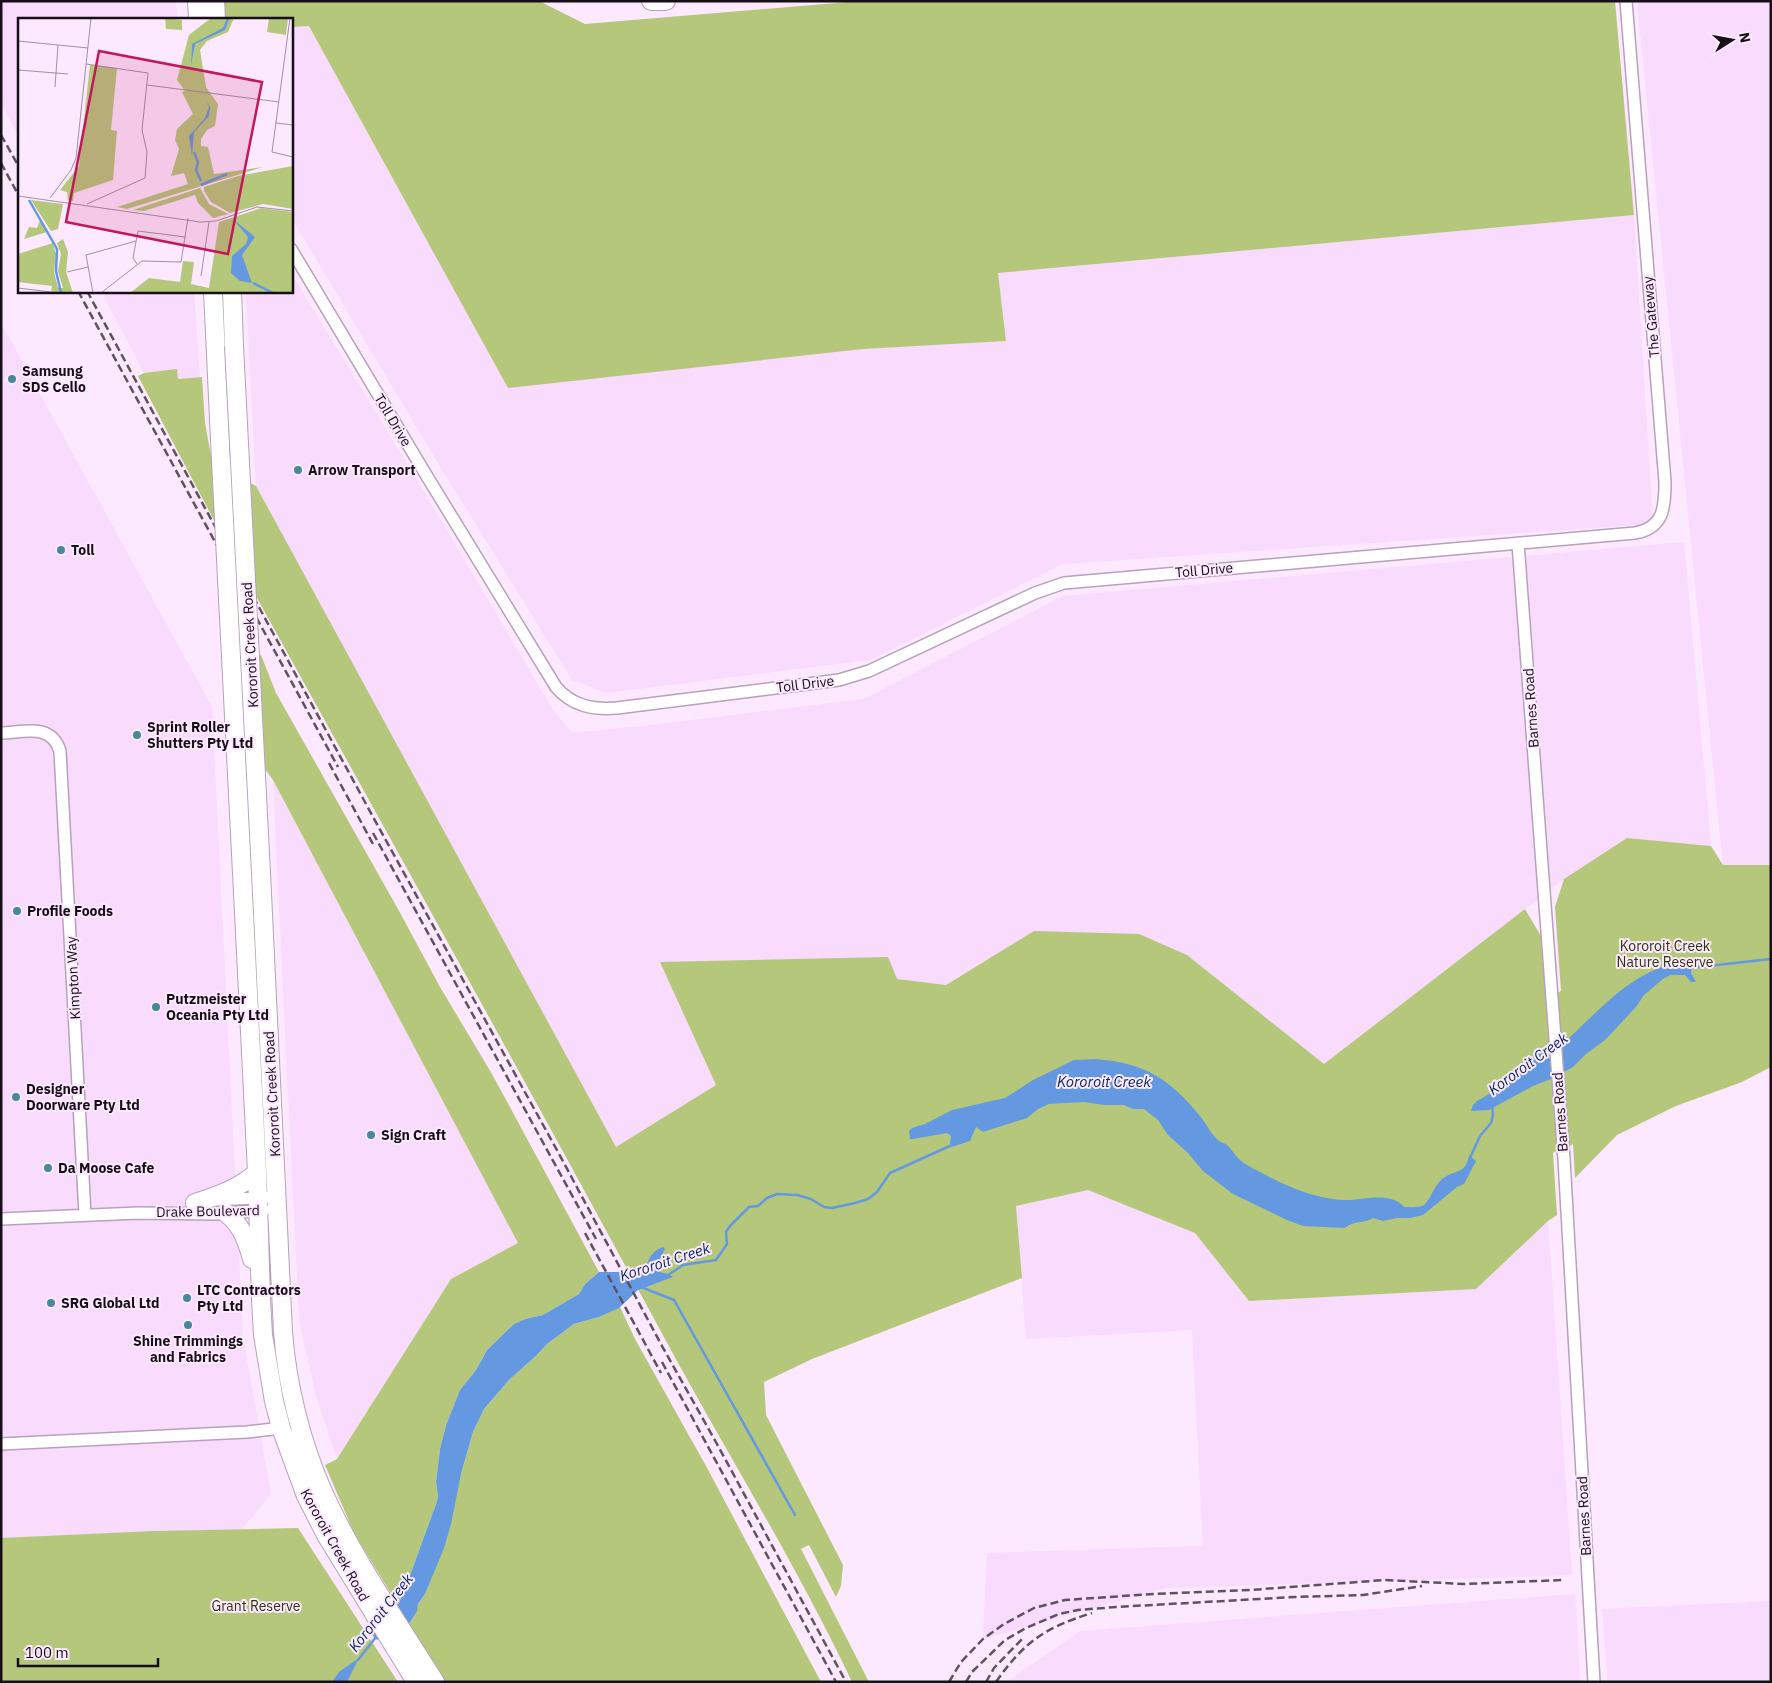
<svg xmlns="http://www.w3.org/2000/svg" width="1772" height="1683" viewBox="0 0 1772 1683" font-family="'IBM Plex Sans',sans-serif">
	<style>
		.built { fill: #f8dbfd }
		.green { fill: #b5c77b }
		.water { fill: #6499e1 }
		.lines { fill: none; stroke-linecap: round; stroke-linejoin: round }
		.stream { stroke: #6499e1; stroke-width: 2.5 }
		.minor-casing { stroke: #b7a1bb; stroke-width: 14 }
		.primary-casing { stroke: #b7a1bb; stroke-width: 20 }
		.minor { stroke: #fff; stroke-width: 11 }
		.primary { stroke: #fff; stroke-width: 18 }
		.rail { stroke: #5e5260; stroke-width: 2.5; stroke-dasharray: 8 4; stroke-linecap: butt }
		.primary-bridge-casing { stroke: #b7a1bb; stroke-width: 20; stroke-linecap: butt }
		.primary-bridge { stroke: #fff; stroke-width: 18 }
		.poi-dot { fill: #47889b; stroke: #fce8ff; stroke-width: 2 }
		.labels { text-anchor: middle; stroke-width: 4; stroke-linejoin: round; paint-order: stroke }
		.street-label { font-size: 14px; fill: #170f18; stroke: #fce8ff }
		.poi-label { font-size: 14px; font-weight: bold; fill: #170f18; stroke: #fce8ff; text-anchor: start }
		.park-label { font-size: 14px; fill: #2e360f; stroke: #fce8ff }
		.water-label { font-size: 15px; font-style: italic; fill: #052956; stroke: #fce8ff }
		.inset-river { fill: none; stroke: #6499e1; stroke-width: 2.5 }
		.inset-road { fill: none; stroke: #a091a3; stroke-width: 1 }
		.view { fill: #c2185b; fill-opacity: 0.15; stroke: #c2185b; stroke-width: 2.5 }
		.inset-edge { fill: none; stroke: #170f18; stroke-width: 2.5 }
	</style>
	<rect width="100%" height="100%" fill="#fce8ff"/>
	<!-- built -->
	<path class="built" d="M1,1H176L177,19H19V137L1,104Z
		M1637,1H1771V865H1723Z
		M309,25L863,349L1006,341L998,273L1634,215L1653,524L1063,564L870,660L607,693L572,680L441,468L291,217V27Z
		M291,273L423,490L553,710L572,733L642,726L864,699L1063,596L1684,542L1711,846L1627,838L1564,879L1324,1064L1187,955L1034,931L946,985L897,979L661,962L717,1085L616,1148L349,659L256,486L246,291H291Z
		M101,291H194L200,377L178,379L177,370L144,373Z
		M1,323L212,707L243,1338L271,1494L242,1529L1,1539Z
		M273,780L518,1243L451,1279L337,1459L316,1396L299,1319Z
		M1088,1190L1195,1233L1249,1301L1476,1289L1548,1221L1572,1575L1165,1588L983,1639L987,1553L1203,1546L1192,1330L1026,1339L1016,1206Z
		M1575,1594L1580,1682H1007L1080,1631Z
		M1771,1601V1682H1608L1602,1609Z"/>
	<!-- green -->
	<path class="green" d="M223,1H539L585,24L861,1H1615L1634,215L998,273L1006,341L863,349L508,388L309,26L291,27V19H224Z
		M177,369L178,379L202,377L205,423L213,467L216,524L138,376L144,373Z
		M245,480L256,486L616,1147L716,1085L660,962L888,957L897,979L946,985L1034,931L1139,934L1187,955L1324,1064L1525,909L1541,936L1546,1001L1561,991L1555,907L1564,879L1627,838L1711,846L1723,865H1771V1067L1742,1082L1676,1106L1617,1135L1575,1178L1573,1144L1557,1155L1555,1151L1553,1153L1557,1215L1548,1221L1476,1289L1249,1301L1195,1233L1088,1190L1016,1206L1022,1278L812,1359L764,1382L766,1415L843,1565L841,1586L836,1597L809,1545L801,1549L869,1682H852C801,1574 736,1468 678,1363C538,1104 395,847 252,589Z
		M255,652L261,655L276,693L398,909L440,987L492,1074L599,1272L585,1284L579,1294L543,1315L525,1319L514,1324L487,1350L476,1370L460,1390L446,1425L440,1449L436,1482L438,1497L436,1504L405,1589L398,1605L354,1533L325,1465L337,1459L451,1279L518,1243L273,780L260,762Z
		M620,1307L635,1339L706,1466L821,1682H445L409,1624L416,1611L418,1604L425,1594L433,1572L473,1432L484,1409L509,1380L537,1355L547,1344L574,1324L599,1317Z
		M298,1528L398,1682H1V1538L154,1531Z"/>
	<!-- water -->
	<path class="water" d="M1681,962L1692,966L1691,973L1696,982H1691L1685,975H1670L1663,979L1644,995L1636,1007L1605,1040L1586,1054L1573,1067L1551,1079L1533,1086L1489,1110L1471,1111L1473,1105L1477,1101L1491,1093L1535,1056L1548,1049L1559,1047C1597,1014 1629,971 1681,962Z
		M1096,1059C1144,1063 1169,1078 1200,1116C1206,1123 1210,1133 1218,1140C1221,1143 1225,1143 1227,1145C1232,1149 1235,1156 1240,1160C1247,1166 1258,1171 1266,1175C1287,1187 1321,1200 1346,1200C1364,1200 1391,1191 1404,1207C1410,1207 1419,1208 1424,1205C1430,1200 1434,1186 1442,1179C1455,1169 1466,1175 1469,1155L1476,1161L1464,1184L1457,1187L1423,1215L1410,1218H1397L1383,1221L1373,1218C1364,1224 1353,1220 1345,1228L1303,1226L1287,1220L1233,1194L1203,1171L1188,1153L1168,1135L1158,1120L1144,1109H1133L1124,1105H1104L1084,1102L1049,1104L1038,1109L1027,1118L983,1132L976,1127L970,1141L952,1147L950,1143L951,1136L947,1133L913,1139H910L909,1131L912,1128L925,1124L952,1110L1005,1098L1033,1080L1074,1060Z
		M663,1247L665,1249L656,1266V1270C662,1274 667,1272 673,1277L638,1290L619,1308L599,1317L574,1324L547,1344L537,1355L509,1380L484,1409L473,1432L461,1474L451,1524L444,1548L425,1594L418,1604L417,1611L407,1627L383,1636L377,1640L373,1636L374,1632L399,1603L405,1589L436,1504L438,1497L436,1482L440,1449L446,1425L460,1390L476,1370L487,1350L514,1324L525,1319L543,1315L579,1294L585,1284L599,1272H641C650,1263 648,1252 663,1247Z
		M359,1658L347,1682H332L339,1672Z"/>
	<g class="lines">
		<!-- stream -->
		<path class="stream" d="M1690,968L1771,959
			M1470,1158L1480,1136L1491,1123L1493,1115L1492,1105
			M668,1275L683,1265L716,1260L727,1244L726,1232L730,1226L749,1207L758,1206L767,1198L777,1194L797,1195L811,1199L824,1207L832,1208L855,1203L868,1199L877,1192L890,1173L952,1145
			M641,1287L674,1300L795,1515
			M358,1660L376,1637"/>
		<defs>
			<path id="minor" d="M291,249L428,478L556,687C572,706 593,710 617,708L839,680L869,671L1035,593L1064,583L1635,533C1664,528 1665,507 1665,482L1626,1
				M1518,543L1564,1159L1594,1682
				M1,733C25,732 51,723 60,751L85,1215
				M216,1200L277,1197
				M1,1219L138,1213L216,1214L264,1210
				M1,1444L247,1432L281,1428"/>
			<path id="primary" d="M197,1L198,19
				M215,1L216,19
				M651,1H666
				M213,291L221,461
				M232,291L234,346
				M242,873L257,1172L261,1299L263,1335L274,1401L281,1428L306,1496L326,1535L416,1682
				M261,873L283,1332C287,1386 302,1445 324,1494C354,1560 397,1621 435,1682
				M195,1203C217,1196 240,1188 257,1172
				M226,1213C242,1225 247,1241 252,1259"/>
		</defs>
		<!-- minor casing -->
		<use href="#minor" class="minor-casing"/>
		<!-- primary casing -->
		<use href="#primary" class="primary-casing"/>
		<!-- minor -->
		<use href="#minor" class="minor"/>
		<!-- primary -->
		<use href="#primary" class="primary"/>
		<!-- rail -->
		<path class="rail" d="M1,135L19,167
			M1,163L19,196
			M78,291L338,767
			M87,291L378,826L558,1152L662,1346L717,1444L846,1682
			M329,763L373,844
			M373,833L596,1239
			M585,1233L661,1373
			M662,1362L836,1682
			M949,1682L961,1662L983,1639L1004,1624L1034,1608L1065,1600L1153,1594L1250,1590L1385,1580L1464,1584L1563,1580
			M966,1682L972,1672L1005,1640L1026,1628L1059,1614L1078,1610L1116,1607L1295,1597L1363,1595L1422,1586
			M986,1682L994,1668L1024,1637
			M996,1682C1024,1642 1044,1628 1092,1613"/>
		<defs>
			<path id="primary-bridge" d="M234,346L261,873
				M221,461L242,873"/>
		</defs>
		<!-- primary-bridge casing -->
		<use href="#primary-bridge" class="primary-bridge-casing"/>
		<!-- primary-bridge -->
		<use href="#primary-bridge" class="primary-bridge"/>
	</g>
	<!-- markers -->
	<g class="poi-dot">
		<circle cx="12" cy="379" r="5"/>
		<circle cx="298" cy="470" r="5"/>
		<circle cx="61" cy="550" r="5"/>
		<circle cx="137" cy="735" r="5"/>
		<circle cx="17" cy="911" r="5"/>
		<circle cx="156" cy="1007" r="5"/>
		<circle cx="16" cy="1097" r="5"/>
		<circle cx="371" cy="1135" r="5"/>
		<circle cx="48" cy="1168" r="5"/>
		<circle cx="187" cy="1298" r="5"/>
		<circle cx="51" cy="1303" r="5"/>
		<circle cx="188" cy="1325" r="5"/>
	</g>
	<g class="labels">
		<!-- street labels -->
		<g class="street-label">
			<text transform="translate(1651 317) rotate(-95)" y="5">The Gateway</text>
			<text transform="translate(393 420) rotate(59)" y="5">Toll Drive</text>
			<text transform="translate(1204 570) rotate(-5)" y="5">Toll Drive</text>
			<text transform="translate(250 645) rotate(-93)" y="5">Kororoit Creek Road</text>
			<text transform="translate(805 684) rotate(-7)" y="5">Toll Drive</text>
			<text transform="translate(1531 708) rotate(-94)" y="5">Barnes Road</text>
			<text transform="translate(73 978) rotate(-93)" y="5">Kimpton Way</text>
			<text transform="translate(272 1094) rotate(-93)" y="5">Kororoit Creek Road</text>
			<text transform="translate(1560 1112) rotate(-94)" y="5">Barnes Road</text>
			<text transform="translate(208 1211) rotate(-1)" y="5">Drake Boulevard</text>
			<text transform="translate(1584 1516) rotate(-93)" y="5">Barnes Road</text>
			<text transform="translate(335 1545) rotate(61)" y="5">Kororoit Creek Road</text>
		</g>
		<!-- poi labels -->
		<g class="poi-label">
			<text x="22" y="376">Samsung<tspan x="22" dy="16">SDS Cello</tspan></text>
			<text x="308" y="475">Arrow Transport</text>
			<text x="71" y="555">Toll</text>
			<text x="147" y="732">Sprint Roller<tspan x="147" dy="16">Shutters Pty Ltd</tspan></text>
			<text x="27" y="916">Profile Foods</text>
			<text x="166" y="1004">Putzmeister<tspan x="166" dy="16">Oceania Pty Ltd</tspan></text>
			<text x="26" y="1094">Designer<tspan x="26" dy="16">Doorware Pty Ltd</tspan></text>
			<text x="381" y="1140">Sign Craft</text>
			<text x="58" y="1173">Da Moose Cafe</text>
			<text x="197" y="1295">LTC Contractors<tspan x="197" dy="16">Pty Ltd</tspan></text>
			<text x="61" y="1308">SRG Global Ltd</text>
			<text x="188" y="1346" text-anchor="middle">Shine Trimmings<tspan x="188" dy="16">and Fabrics</tspan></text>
		</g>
		<!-- park labels -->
		<g class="park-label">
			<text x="1665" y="951">Kororoit Creek<tspan x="1665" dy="16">Nature Reserve</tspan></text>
			<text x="256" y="1611">Grant Reserve</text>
		</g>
		<!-- water labels -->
		<g class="water-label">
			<text transform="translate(1528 1064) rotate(-36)" y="5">Kororoit Creek</text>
			<text x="1104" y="1087">Kororoit Creek</text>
			<text transform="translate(665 1262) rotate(-18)" y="5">Kororoit Creek</text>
			<text transform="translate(381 1613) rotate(-52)" y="5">Kororoit Creek</text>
		</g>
	</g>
	<!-- overview -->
	<g transform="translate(18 18)">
		<rect width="275" height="275" fill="#fce8ff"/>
		<path d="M147,0L164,2V12L148,11ZM193,0H216L210,14L189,23L182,32L188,69L200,86L197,108L189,112L183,121V128L190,129L196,156L245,149L109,191L99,189L170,166L166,155L153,158L161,131L157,122L159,111L175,96L164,74L167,73L159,62L171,17ZM251,0H270L268,17L249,14ZM72,47L99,50L93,112L99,113L95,162L56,175L55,183L50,182L49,174L42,172L61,148ZM275,148V191L245,186L212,195L193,184L186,173V169L220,158ZM182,170L191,186L210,196L195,200L180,185L177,177L126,193L115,192ZM13,182L45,186L40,211L33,213ZM243,190L275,194V275H112L131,260L162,264L165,243L176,244L173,266L191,270L201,204ZM22,202L29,214L6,221L11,209L19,210ZM45,221L50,234L48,254L55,275H33L34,268L0,264V236L35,225L38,237L36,254L40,270H45L40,253L43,236L39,225Z" fill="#b5c77b"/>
		<path d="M209,0L211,2L207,12L177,26L173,48L174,26L205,10ZM188,83L192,89L191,98L176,114L174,138L171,118L187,100L191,89ZM215,201L237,219L224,237L234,265L222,263L213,255L214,238L228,226L230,219Z" fill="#6499e1"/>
		<path class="inset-river" d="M176,134L180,144L178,152L183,163M183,167L209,156M11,182L39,231L38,253L43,275M235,265L255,275"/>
		<path class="inset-road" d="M272,0L254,134L275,139M0,23L70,30M68,46L130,55L124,112L129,134L127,160L69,186M0,52L50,56M129,67L261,84M37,69L40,27M258,105L275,107M0,178L182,204L198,203L239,189L275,193M32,180L53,152L58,140L73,0M119,246L115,240L120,213L167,219M49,254L70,249M183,258L191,204M0,270L33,274M75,275L68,237L118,223M83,275L124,243L163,244L170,200"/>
		<path class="view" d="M81,33L244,64L210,236L48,204Z"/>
		<rect width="275" height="275" class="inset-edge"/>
	</g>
	<!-- border -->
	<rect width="1772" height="1683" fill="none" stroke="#170f18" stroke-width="5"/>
	<!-- north arrow -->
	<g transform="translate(1732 40) rotate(79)" stroke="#fce8ff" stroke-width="4" paint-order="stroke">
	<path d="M0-4L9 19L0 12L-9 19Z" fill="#170f18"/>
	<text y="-8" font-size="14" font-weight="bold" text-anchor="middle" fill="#170f18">N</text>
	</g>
	<!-- scale -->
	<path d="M18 1658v8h140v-8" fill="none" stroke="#170f18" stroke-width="2.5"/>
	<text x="25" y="1658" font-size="15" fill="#170f18" stroke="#fce8ff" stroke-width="4" paint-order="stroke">100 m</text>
</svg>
